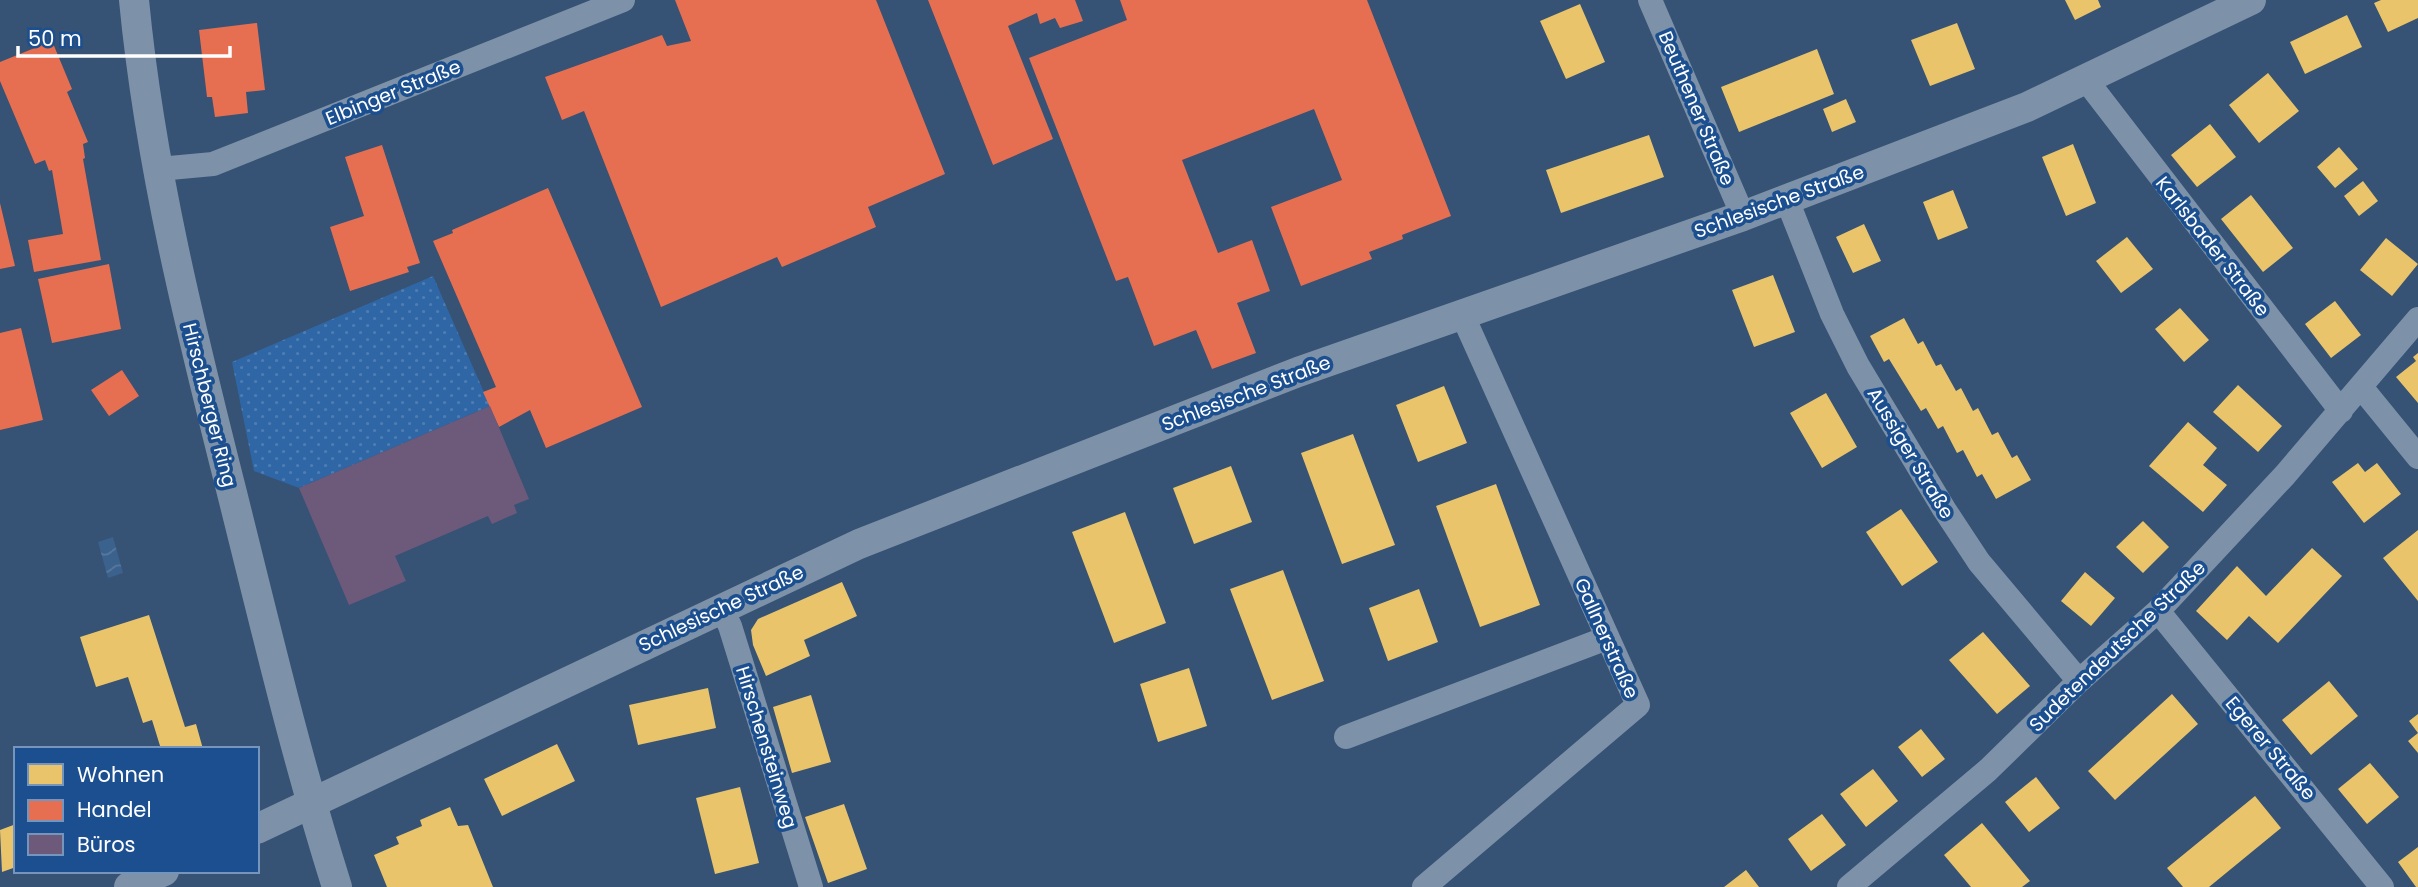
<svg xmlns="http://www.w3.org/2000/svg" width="2418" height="887" viewBox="0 0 2418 887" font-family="Poppins,sans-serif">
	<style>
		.grass { fill: url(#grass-dots) }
		.water { fill: url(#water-waves) }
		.homes { fill: #e9c46a }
		.shops { fill: #e76f51 }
		.offices { fill: #6d597a }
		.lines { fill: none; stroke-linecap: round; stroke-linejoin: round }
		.minor { stroke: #7d92a8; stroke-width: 24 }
		.tertiary { stroke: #7d92a8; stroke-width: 30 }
		.labels { text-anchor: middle; stroke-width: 7; stroke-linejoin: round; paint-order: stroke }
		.street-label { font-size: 19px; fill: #fff; stroke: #1b4f8f }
	</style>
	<defs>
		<pattern id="grass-dots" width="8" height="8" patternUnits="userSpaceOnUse" patternTransform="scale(1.75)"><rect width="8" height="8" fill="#2f66a5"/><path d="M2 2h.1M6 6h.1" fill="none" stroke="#4e7db2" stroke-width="1.8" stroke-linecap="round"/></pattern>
		<pattern id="water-waves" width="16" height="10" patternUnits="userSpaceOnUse" patternTransform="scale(1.75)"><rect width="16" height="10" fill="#3b618d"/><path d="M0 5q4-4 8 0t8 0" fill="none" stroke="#58799e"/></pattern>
	</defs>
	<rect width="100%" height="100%" fill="#365274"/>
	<!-- grass -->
	<path class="grass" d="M433,276L490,406L299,488L254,471L232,362Z"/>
	<!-- water -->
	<path class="water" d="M113,537L123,573L108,578L98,542Z"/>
	<!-- homes -->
	<path class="homes" d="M2065,0H2098L2101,7L2075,20Z
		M2381,0H2418V18L2388,32L2374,3Z
		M1580,4L1605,62L1566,79L1540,21Z
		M2347,15L2362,47L2305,74L2290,42Z
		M1957,23L1975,69L1930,86L1911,40Z
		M1817,49L1834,94L1739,132L1721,87Z
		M2268,73L2299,111L2259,143L2229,105Z
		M1846,99L1856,122L1832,132L1823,109Z
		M2210,124L2236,157L2197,187L2171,155Z
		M1649,135L1664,177L1561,213L1546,170Z
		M2073,144L2096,203L2066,216L2042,157Z
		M2339,147L2358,169L2335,188L2317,167Z
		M2363,181L2378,201L2359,216L2344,196Z
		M1953,190L1968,228L1938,240L1923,202Z
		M2251,195L2293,248L2263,272L2221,219Z
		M1864,224L1881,261L1853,273L1836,237Z
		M2127,237L2153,269L2121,293L2096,261Z
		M2386,238L2418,264L2392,296L2360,270Z
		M1773,275L1795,332L1754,347L1732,290Z
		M2335,301L2361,335L2331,358L2305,324Z
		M2180,308L2209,340L2184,362L2155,329Z
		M1904,318L1918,344L1923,341L1936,366L1941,364L1956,391L1961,388L1973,411L1978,408L1992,435L1998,432L2012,458L2017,455L2031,480L1996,499L1982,474L1977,477L1963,450L1957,453L1943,426L1938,429L1926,408L1921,411L1889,359L1884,362L1870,336Z
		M2418,353V403L2396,377L2416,361L2413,357Z
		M2238,385L2282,426L2258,452L2213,412Z
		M1444,386L1467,443L1418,462L1396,405Z
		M1826,393L1857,447L1822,468L1790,413Z
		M2188,422L2217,448L2203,465L2227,485L2203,512L2149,466Z
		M1353,434L1395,545L1342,564L1301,453Z
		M2358,463L2365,472L2377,463L2401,494L2364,523L2332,482Z
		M1231,466L1252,522L1194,544L1173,488Z
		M1496,484L1540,605L1480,627L1436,506Z
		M1901,509L1938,562L1902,586L1866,532Z
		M1125,512L1166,623L1114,643L1072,532Z
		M2143,521L2169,547L2143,573L2116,547Z
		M2418,530V601L2383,558Z
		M2312,548L2342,576L2278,643L2249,616L2227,640L2196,611L2237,566L2266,596Z
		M1283,570L1324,681L1272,700L1230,589Z
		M2085,572L2115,598L2091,626L2061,601Z
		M842,582L857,616L804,640L810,656L766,676L753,645L751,630L758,619Z
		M1419,589L1438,642L1388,661L1369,608Z
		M149,615L185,727L196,724L203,749H161L152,720L143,723L128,677L96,687L80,637Z
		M1983,632L2030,686L1997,714L1949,660Z
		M1189,668L1207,726L1158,742L1140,684Z
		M2329,681L2358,716L2311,755L2282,720Z
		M708,688L716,728L638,745L629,705Z
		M2172,694L2198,724L2115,800L2088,771Z
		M811,695L831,762L792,773L773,707Z
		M2418,714V733L2409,721Z
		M1921,729L1945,759L1922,777L1898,747Z
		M2418,733V753L2408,741Z
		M557,744L575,781L502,816L484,779Z
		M2370,763L2399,797L2367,824L2338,789Z
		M1873,769L1898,801L1866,827L1840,794Z
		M2036,777L2060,808L2029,832L2005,802Z
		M740,787L759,863L715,874L696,798Z
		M2255,796L2281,828L2209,887H2183L2167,868Z
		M844,804L867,869L828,883L805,817Z
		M450,807L458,826L468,825L493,887H387L374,855L399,844L396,837L422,826L420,820Z
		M1822,814L1846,845L1811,871L1788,839Z
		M1982,823L2030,881L2022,887H1971L1944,855Z
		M16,824V867L2,872L0,830Z
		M2418,847V887H2416L2398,862Z
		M1746,870L1759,887H1724Z"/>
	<!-- shops -->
	<path class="shops" d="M675,0H876L945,174L868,207L876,227L782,267L777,257L661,307L584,111L562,120L545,77L662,35L667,46L691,41Z
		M928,0H1075L1083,21L1060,28L1055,18L1040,24L1037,13L1008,26L1053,139L993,165Z
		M1120,0H1367L1451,216L1402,235L1403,239L1369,252L1372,259L1301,286L1271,207L1342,180L1314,109L1182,160L1218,253L1252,240L1270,291L1237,303L1256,353L1212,369L1196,330L1154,346L1128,277L1116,281L1029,58L1127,20Z
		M257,23L265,90L246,92L248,113L215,117L212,97H207L199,30Z
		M52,41L72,89L67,92L88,142L83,144L85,158L83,159L101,260L34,272L28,240L63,234L52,170L49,171L45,160L35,164L0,81V62Z
		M382,145L420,263L407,267L409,272L350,291L330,227L364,216L345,157Z
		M548,188L642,407L546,448L530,410L499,427L483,392L496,387L433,241L453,233L452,230Z
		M0,203L15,266L0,269Z
		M109,264L121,329L52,343L38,279Z
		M21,328L43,420L0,430V333Z
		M122,370L139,396L109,416L91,390Z"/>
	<!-- offices -->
	<path class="offices" d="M490,406L529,499L514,505L517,513L492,524L488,516L395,556L406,581L349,605L299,488Z"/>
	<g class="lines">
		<!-- minor -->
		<path class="minor" d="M1650,0L1743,216
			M2087,81L2341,411
			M159,169L213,164L623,0
			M1787,200L1832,314L1858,366L1944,509L1979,562L2079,681
			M2361,387L2418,457
			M721,608L730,626L811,887
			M2158,611L2382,887
			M1346,737L1607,638
			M1424,887L1638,705L1462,314
			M1849,887L1988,770L2079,681L2158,611L2285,475L2418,319"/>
		<!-- tertiary -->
		<path class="tertiary" d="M134,0C150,167 191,331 232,493C265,625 296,757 337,887
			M257,829L859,544L1298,372L1743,216L2027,107L2251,0
			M129,887L164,871"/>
	</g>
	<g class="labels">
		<!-- street labels -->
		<g class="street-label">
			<text transform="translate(393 92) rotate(-22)" y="7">Elbinger Straße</text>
			<text transform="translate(1697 108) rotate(67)" y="7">Beuthener Straße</text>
			<text transform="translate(1779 201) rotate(-20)" y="7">Schlesische Straße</text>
			<text transform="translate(2213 246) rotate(52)" y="7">Karlsbader Straße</text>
			<text transform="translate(1246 393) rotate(-21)" y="7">Schlesische Straße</text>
			<text transform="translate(210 405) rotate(76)" y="7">Hirschberger Ring</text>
			<text transform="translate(1911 453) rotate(59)" y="7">Aussiger Straße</text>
			<text transform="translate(721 608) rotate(-25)" y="7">Schlesische Straße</text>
			<text transform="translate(1607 638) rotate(66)" y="7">Gallnerstraße</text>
			<text transform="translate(2117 646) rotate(-44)" y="7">Sudetendeutsche Straße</text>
			<text transform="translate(767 747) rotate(73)" y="7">Hirschensteinweg</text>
			<text transform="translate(2271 748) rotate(50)" y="7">Egerer Straße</text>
		</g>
	</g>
	<!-- legend -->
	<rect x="14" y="747" width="245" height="126" fill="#1b4f8f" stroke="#7695bc" stroke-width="2"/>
	<rect x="28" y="764" width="35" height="21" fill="#e9c46a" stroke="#7695bc" stroke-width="2"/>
	<text x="77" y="782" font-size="21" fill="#ffffff">Wohnen</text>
	<rect x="28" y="800" width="35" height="21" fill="#e76f51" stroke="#7695bc" stroke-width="2"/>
	<text x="77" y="817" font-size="21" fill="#ffffff">Handel</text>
	<rect x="28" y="834" width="35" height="21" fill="#6d597a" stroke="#7695bc" stroke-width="2"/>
	<text x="77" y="852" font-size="21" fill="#ffffff">Büros</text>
	<!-- scale -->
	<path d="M18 46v10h212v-10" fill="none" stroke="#ffffff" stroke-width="3.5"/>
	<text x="28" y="46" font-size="21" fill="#ffffff" stroke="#1b4f8f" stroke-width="5" paint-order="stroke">50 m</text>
</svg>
